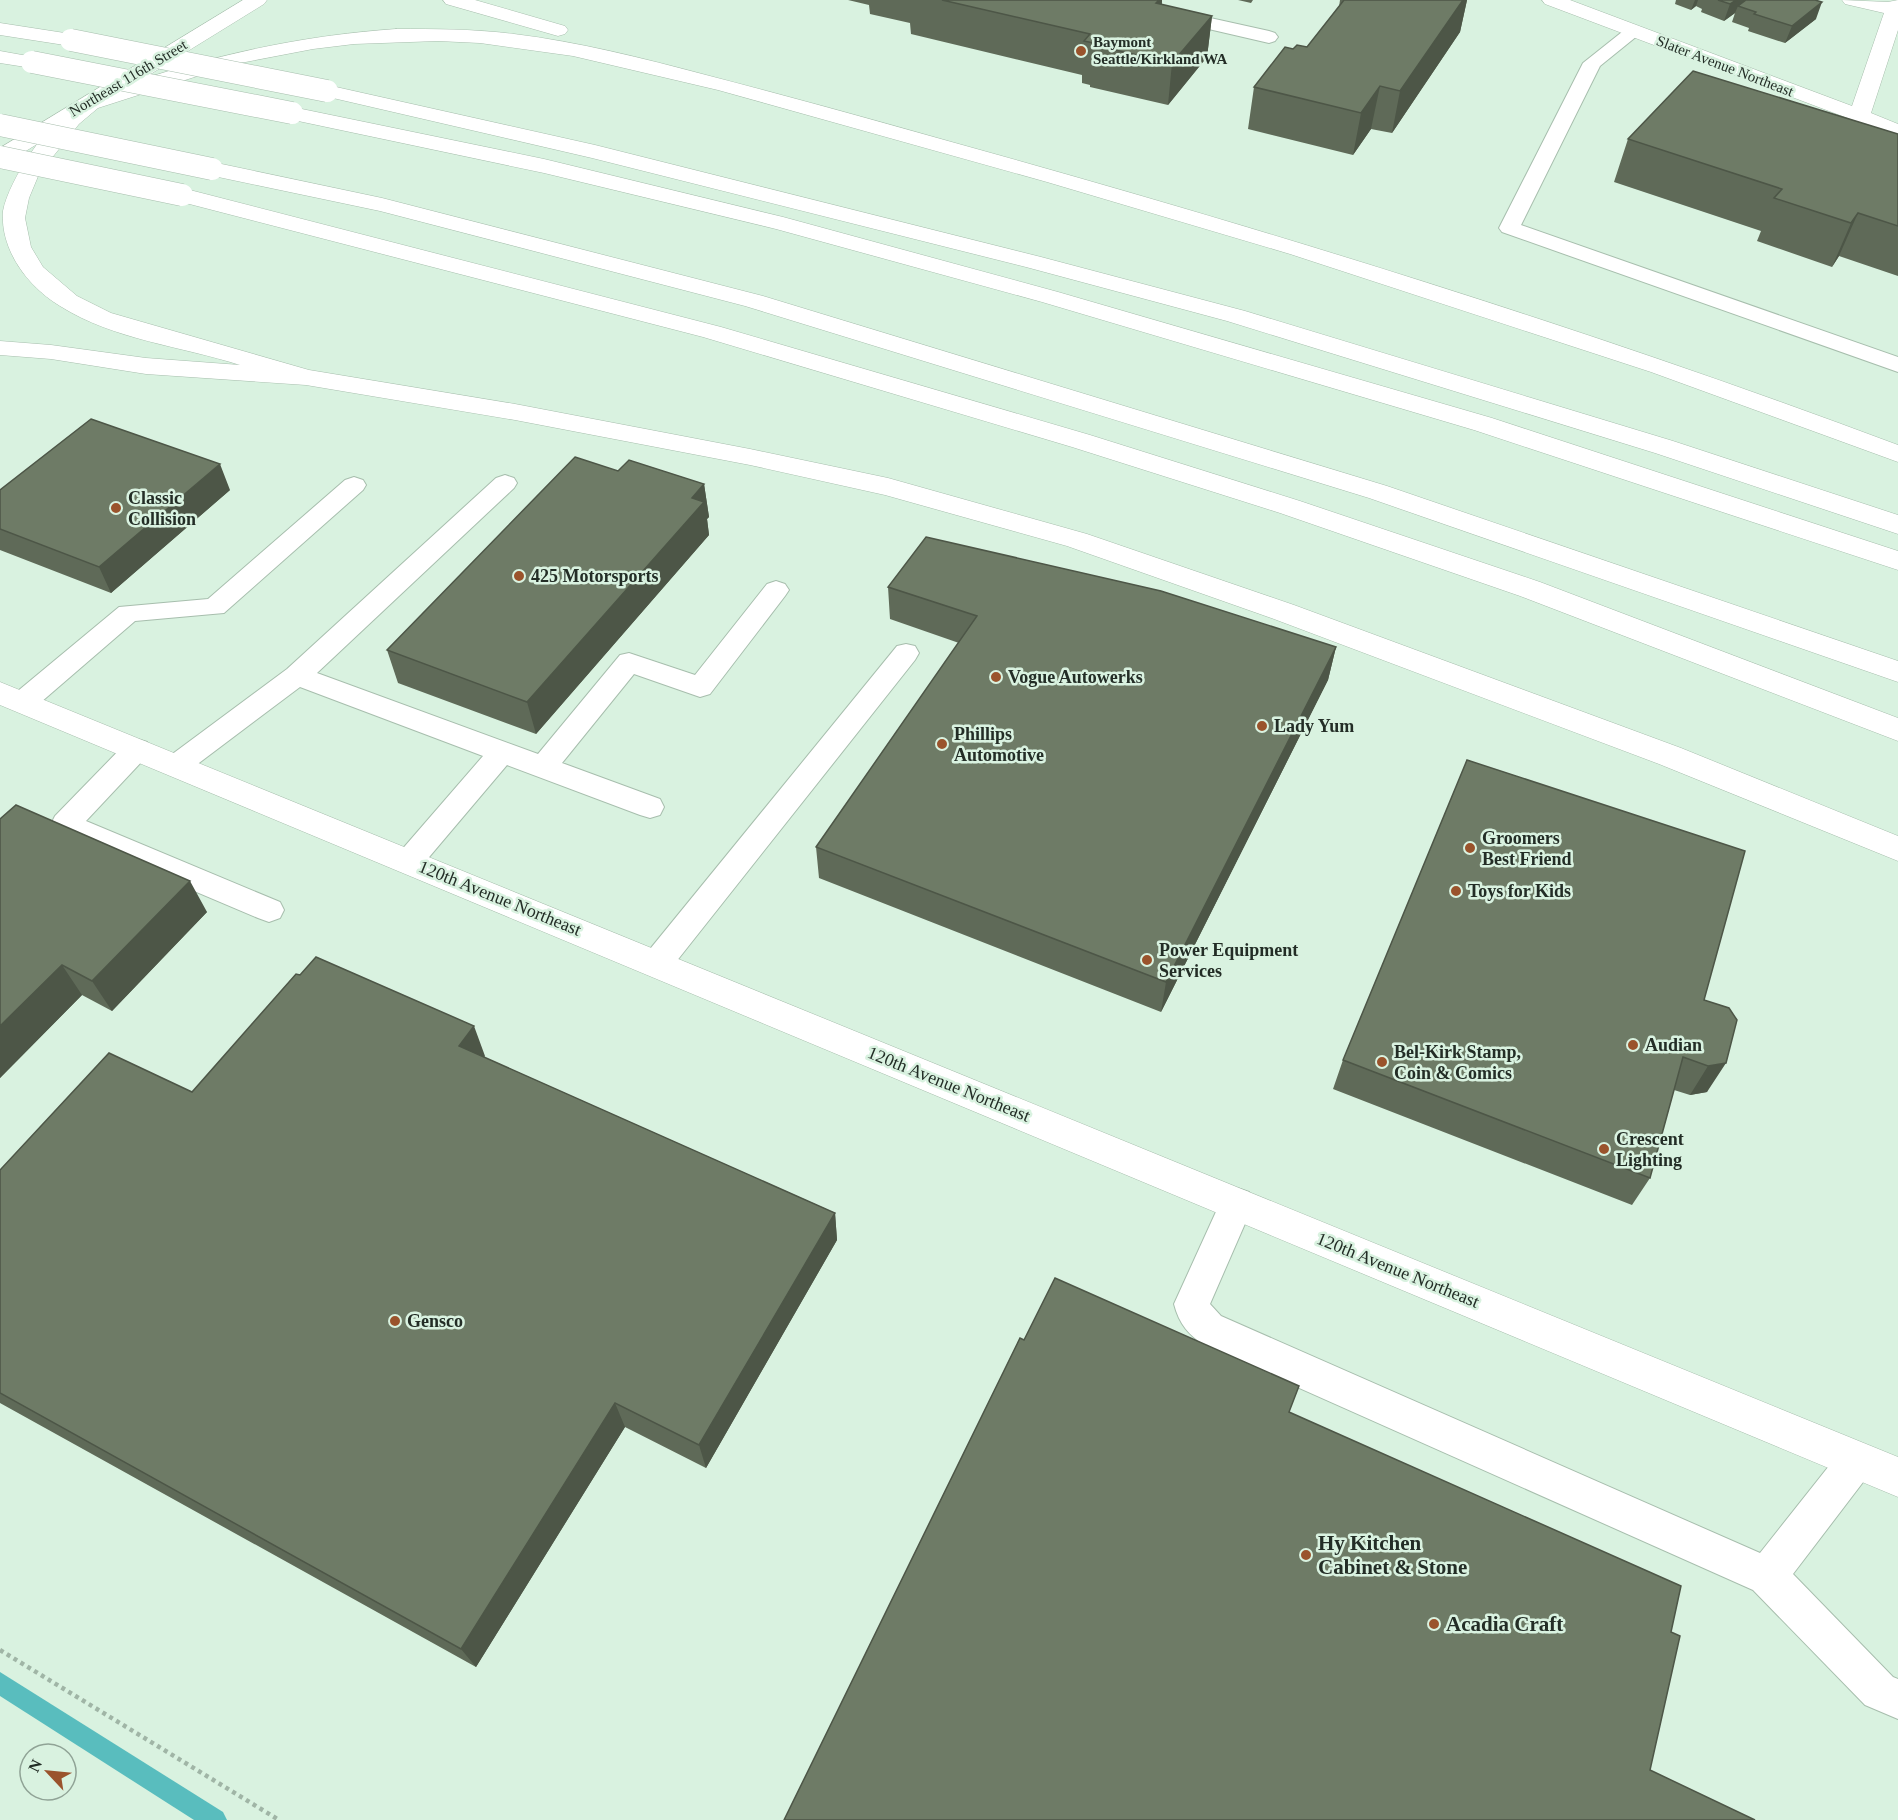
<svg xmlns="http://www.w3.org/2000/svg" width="1898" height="1820" viewBox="0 0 1898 1820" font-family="Georgia,serif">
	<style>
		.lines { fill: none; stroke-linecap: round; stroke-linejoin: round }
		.stream { fill: #59bdbe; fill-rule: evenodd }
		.service-casing { stroke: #a7bead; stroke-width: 2 }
		.minor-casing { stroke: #a7bead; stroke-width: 1 }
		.tertiary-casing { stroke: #a7bead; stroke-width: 1 }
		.motorway-casing { stroke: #a7bead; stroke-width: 1 }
		.path { stroke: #a0b5a6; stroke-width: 4.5; stroke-dasharray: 4 4; stroke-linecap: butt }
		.service { fill: #fff; fill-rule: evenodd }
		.minor { fill: #fff; fill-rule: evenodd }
		.tertiary { fill: #fff; fill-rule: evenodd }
		.motorway { fill: #fff; fill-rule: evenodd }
		.motorway-bridge-casing { stroke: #a7bead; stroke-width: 23; stroke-linecap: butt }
		.motorway-bridge { stroke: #fff; stroke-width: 22 }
		.wall { fill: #5f6a58 }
		.shaded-wall { fill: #4d5647 }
		.building { fill: #6e7b66; stroke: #4d5647; stroke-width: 1.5 }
		.poi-dot { fill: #9a532c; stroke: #d9f2e0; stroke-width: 2 }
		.labels { text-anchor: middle; stroke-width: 5; stroke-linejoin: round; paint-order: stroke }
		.far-poi-label { font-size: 15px; font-weight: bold; fill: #232d26; stroke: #d9f2e0; text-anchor: start }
		.far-street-label { font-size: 15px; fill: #232d26; stroke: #d9f2e0 }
		.poi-label { font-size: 18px; font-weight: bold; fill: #232d26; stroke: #d9f2e0; text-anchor: start }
		.street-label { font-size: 18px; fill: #232d26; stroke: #d9f2e0 }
		.near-poi-label { font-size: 21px; font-weight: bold; fill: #232d26; stroke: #d9f2e0; text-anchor: start }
	</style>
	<rect width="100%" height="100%" fill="#d9f2e0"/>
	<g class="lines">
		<!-- stream -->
		<path class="stream" d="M0,1672L223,1812L227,1820H194L0,1696Z"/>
		<defs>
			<path id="service" d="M1096,0H1129L1269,31L1275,33L1278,37L1275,41L1269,43L1105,5L1099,4Z
				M1633,27L1639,28L1642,32L1600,66L1521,225L1898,357V372L1502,232L1499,228L1583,63L1627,28Z
				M505,475L514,478L517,483L514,488L317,673L538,754L620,655L629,653L695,675L767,584L776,581L785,584L789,590L785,596L710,694L700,697L634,674L562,763L660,799L664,807L660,815L650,818L640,815L507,765L419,869L409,872L399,869L394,861L399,853L483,756L300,687L187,772L177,775L167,772L163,765L167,758L287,669L496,478Z
				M354,477L363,480L366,485L363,490L224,613L135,621L33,709L23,712L13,709L9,702L13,695L119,607L208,599L345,480Z
				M906,644L915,646L919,653L915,660L668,972L657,975L646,972L642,963L646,954L897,646Z
				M137,739L147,742L151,749L147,756L86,821L280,902L284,910L280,918L269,922L258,918L55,832L51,824L55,816L127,742Z
				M1237,1188L1249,1192L1254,1203L1210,1304L1221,1316L1760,1553L1844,1447L1857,1442L1870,1447L1876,1460L1870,1473L1793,1574L1893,1677L1898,1679V1719L1865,1705L1753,1590L1205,1346C1189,1335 1179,1324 1174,1304L1225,1192Z"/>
			<path id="minor" d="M1542,0H1570L1852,106L1884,13L1845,4L1842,0L1888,2L1898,0V30L1871,113L1898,124V137L1545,4Z
				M0,682L1898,1457V1497L0,705Z"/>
			<path id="tertiary" d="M243,0H267L264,4L8,162L0,164V148Z"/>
			<path id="motorway" d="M443,0H475L565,26L568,30L565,34L558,36L446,4Z
				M0,23L71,34L78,36L81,40L78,44L71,46L0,35Z
				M396,29C435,29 475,29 514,34C579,42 642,58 706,75C787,96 867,118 948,141C1269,230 1586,328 1898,445V462L1651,372L1290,254L1047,182L718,90L573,56L480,43L438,41L354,44L313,49L235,64L98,108L79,124L39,174L29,198L25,218L31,247L43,267L77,296L111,313L309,370L515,404L750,449L888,478L1087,534L1294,605L1681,748L1898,836V861L1659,764L1274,619L1067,546L885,495L750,465L515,420L306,385L146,374L51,359L0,355V341L51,345L146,358L240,365C181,346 114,340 60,306C28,287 0,250 3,211C9,179 49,122 75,103C95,90 121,86 143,79C227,52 309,35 396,29Z
				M0,51L39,58L42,62L39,66L32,68L0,63Z
				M327,85L595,145L1041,257L1245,311L1673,441L1898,515V534L1655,453L1227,321L1026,267L592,158L320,95L317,91L320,87Z
				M292,107L544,159L783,217L1058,292L1492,418L1898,551V570L1474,430L1042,302L776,229L544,173L284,118L281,113L284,108Z
				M212,162L382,198L763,296L1387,486L1898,661V682L1369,498L745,306L380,211L204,174L201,169L204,164Z
				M182,188L721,327L1090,435L1300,501L1540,582L1898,718V741L1520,596L1280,513L1072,447L703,337L174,200L171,195L174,190Z"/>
		</defs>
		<!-- service casing -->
		<use href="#service" class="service-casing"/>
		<!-- minor casing -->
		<use href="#minor" class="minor-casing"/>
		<!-- tertiary casing -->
		<use href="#tertiary" class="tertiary-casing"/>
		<!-- motorway casing -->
		<use href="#motorway" class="motorway-casing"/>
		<!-- path -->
		<path class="path" d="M0,1650L279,1820"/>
		<!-- service -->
		<use href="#service" class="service"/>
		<!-- minor -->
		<use href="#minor" class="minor"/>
		<!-- tertiary -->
		<use href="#tertiary" class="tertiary"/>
		<!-- motorway -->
		<use href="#motorway" class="motorway"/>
		<defs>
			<path id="motorway-bridge" d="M71,40L327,91
				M32,62L292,113
				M0,125L212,169
				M0,157L182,195"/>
		</defs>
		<!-- motorway-bridge casing -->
		<use href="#motorway-bridge" class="motorway-bridge-casing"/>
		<!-- motorway-bridge -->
		<use href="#motorway-bridge" class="motorway-bridge"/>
	</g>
	<!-- wall -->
	<path class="wall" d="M848,0H1162V5L1212,16L1207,57L1168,105L1090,87V85L1082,83V75L911,34L910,23L870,14L869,5Z
		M1238,0H1253L1251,3Z
		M1340,0H1467L1460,32L1392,133L1371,129L1353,155L1248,129L1254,87L1293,49L1307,47L1339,7Z
		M1676,0H1815L1816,19L1785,43L1748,31L1749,28L1732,22L1735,13L1724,21L1701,12L1702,9L1696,6L1691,10L1675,4Z
		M1898,134V276L1839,256L1832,267L1757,241L1761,231L1614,182L1628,139Z
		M618,471L704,484L709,517L707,519L709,535L536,734L398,683L387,650Z
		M0,490H230L111,593L0,550Z
		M888,587L1336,647L1328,680L1161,1012L819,878L816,847L959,643L890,619Z
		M0,819L207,912L112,1011L82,995L0,1078Z
		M1704,1000L1729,1008L1707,1092L1690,1095L1674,1090L1650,1178L1632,1205L1333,1089L1343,1060Z
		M485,1056L484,1057L835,1213L837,1240L706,1468L625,1427L476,1667L0,1403V1170L192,1092Z"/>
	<!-- shaded-wall -->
	<path class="shaded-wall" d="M1159,0H1162L1158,38L1156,3Z
		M1463,0H1467L1460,32L1392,133L1400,91Z
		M1695,0H1698L1696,6L1691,10Z
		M1736,0H1752L1738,6L1735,13L1724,21L1730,4Z
		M1822,2L1816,19L1785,43L1792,26Z
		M1212,16L1207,57L1168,105L1172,63Z
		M1380,86L1371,129L1353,155L1361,113Z
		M1858,213L1839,256L1832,267L1851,223Z
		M220,464L230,490L111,593L99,567Z
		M704,484L709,517L707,519L709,535L536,734L527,702L692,498Z
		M1336,647L1328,680L1161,1012L1166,982Z
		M190,881L207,912L112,1011L92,981Z
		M62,965L82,995L0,1078V1026Z
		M474,1026L485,1056L470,1075L459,1046Z
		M1726,1063L1707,1092L1690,1095L1708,1066Z
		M835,1213L837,1240L706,1468L699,1445Z
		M615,1403L625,1427L476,1667L461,1649Z"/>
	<!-- building -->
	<path class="building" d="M942,0H1159L1156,3L1212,16L1172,63L1093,45L1094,43L1084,41L1090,34Z
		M1344,0H1463L1400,91L1380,86L1361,113L1254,87L1285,47L1293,49L1297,45L1307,47Z
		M1718,0H1736L1730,4Z
		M1746,0H1815L1822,2L1792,26L1754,14L1756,12L1738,6Z
		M1693,71L1898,134V226L1858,213L1851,223L1774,198L1782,189L1628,139Z
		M91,419L220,464L99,567L0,529V490Z
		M575,457L618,471L629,460L704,484L692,498L704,502L527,702L387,650Z
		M926,537L1161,591L1336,647L1166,982L816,847L977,616L888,587Z
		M1467,760L1745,851L1704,1000L1729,1008L1737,1020L1726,1063L1708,1066L1683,1057L1650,1178L1343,1060Z
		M16,805L190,881L92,981L62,965L0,1026V819Z
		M316,957L474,1026L459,1046L835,1213L699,1445L615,1403L461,1649L0,1393V1170L109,1053L192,1092L296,974L300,975Z
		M1055,1278L1299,1386L1289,1412L1681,1586L1671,1632L1680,1636L1650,1770L1755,1820H784L1020,1338L1024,1340Z"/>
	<!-- markers -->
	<g class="poi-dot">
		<circle cx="1081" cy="51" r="6"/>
		<circle cx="116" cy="508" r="6"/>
		<circle cx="519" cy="576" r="6"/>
		<circle cx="996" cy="677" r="6"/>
		<circle cx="1262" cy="726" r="6"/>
		<circle cx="942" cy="744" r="6"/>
		<circle cx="1470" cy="848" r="6"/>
		<circle cx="1456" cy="891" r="6"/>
		<circle cx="1147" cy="960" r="6"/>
		<circle cx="1633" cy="1045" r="6"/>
		<circle cx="1382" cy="1062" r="6"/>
		<circle cx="1604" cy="1149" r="6"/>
		<circle cx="395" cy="1321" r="6"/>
		<circle cx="1306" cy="1555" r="6"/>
		<circle cx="1434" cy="1624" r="6"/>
	</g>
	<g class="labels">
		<!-- far-poi labels -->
		<g class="far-poi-label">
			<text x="1093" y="47">Baymont<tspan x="1093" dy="17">Seattle/Kirkland WA</tspan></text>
		</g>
		<!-- far-street labels -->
		<g class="far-street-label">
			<text transform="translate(1725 66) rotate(21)" y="5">Slater Avenue Northeast</text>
			<text transform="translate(128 78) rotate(-31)" y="5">Northeast 116th Street</text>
		</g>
		<!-- poi labels -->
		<g class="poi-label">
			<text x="128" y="504">Classic<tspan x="128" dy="21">Collision</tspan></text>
			<text x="531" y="582">425 Motorsports</text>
			<text x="1008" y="683">Vogue Autowerks</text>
			<text x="1274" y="732">Lady Yum</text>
			<text x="954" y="740">Phillips<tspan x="954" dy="21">Automotive</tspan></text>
			<text x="1482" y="844">Groomers<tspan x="1482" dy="21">Best Friend</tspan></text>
			<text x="1468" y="897">Toys for Kids</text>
			<text x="1159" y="956">Power Equipment<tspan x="1159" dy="21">Services</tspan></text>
			<text x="1645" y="1051">Audian</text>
			<text x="1394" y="1058">Bel-Kirk Stamp,<tspan x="1394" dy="21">Coin &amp; Comics</tspan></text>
			<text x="1616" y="1145">Crescent<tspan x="1616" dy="21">Lighting</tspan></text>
			<text x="407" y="1327">Gensco</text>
		</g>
		<!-- street labels -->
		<g class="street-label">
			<text transform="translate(500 898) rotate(22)" y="6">120th Avenue Northeast</text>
			<text transform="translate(949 1084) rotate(22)" y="6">120th Avenue Northeast</text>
			<text transform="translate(1398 1270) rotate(22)" y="6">120th Avenue Northeast</text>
		</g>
		<!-- near-poi labels -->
		<g class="near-poi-label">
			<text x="1318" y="1550">Hy Kitchen<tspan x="1318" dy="24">Cabinet &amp; Stone</tspan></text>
			<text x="1446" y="1631">Acadia Craft</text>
		</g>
	</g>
	<!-- north arrow -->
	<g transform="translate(48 1772) rotate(296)"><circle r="28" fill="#d9f2e0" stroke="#90a396" stroke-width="1.5"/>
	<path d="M0-4.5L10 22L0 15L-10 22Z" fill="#9a532c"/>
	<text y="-9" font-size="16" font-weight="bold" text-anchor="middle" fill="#232d26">N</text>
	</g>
</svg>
